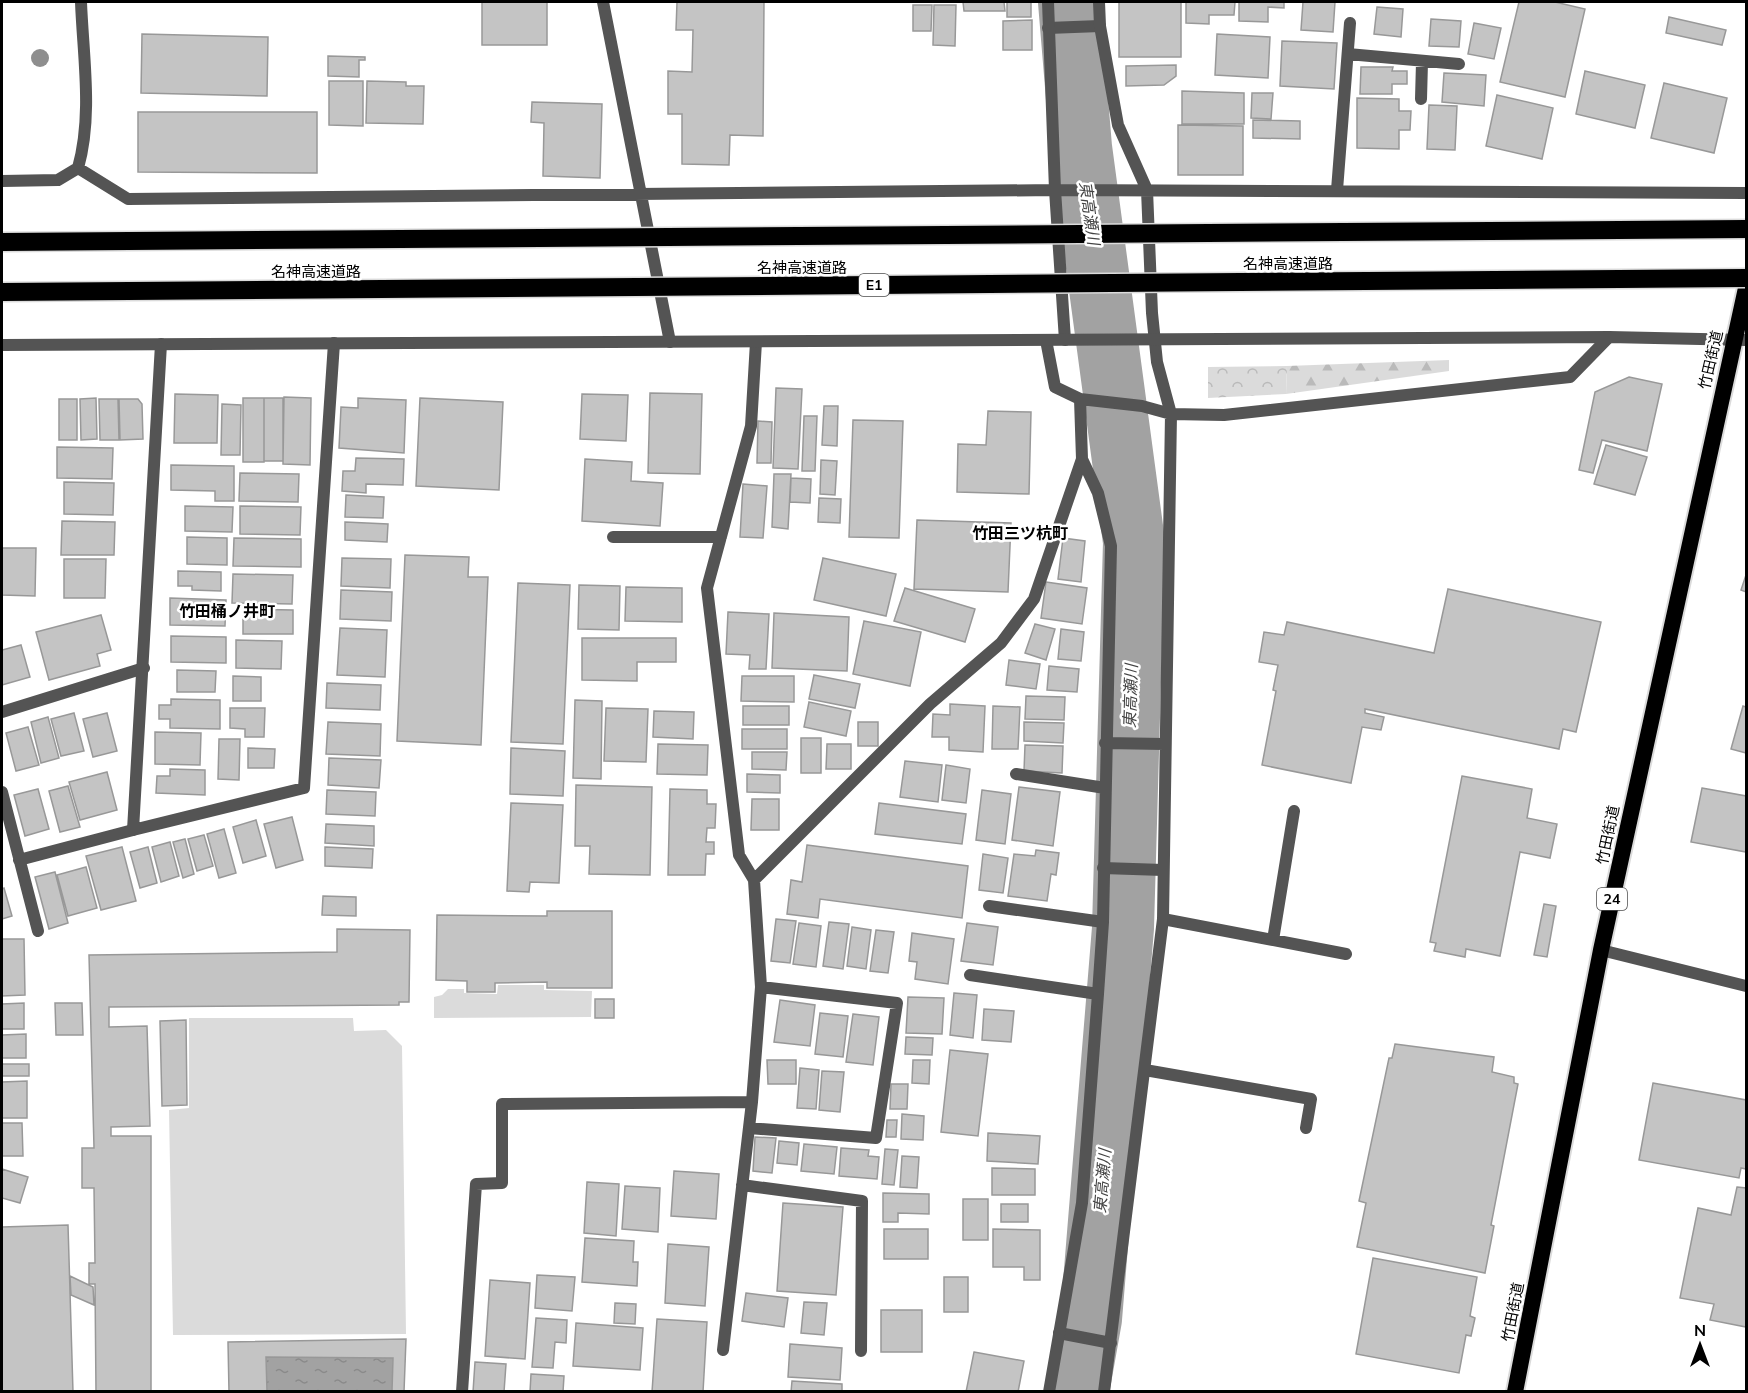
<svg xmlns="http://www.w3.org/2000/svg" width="1748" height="1393" viewBox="0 0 1748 1393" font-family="Mulish,'Noto Sans JP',sans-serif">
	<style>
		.forest { fill: url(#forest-firs) }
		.park { fill: url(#park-crowns) }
		.garden { fill: #dbdbdb }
		.water { fill: url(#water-ripples) }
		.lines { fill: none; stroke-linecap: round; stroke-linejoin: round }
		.river { stroke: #a2a2a2; stroke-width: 62 }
		.building { fill: #c4c4c4; stroke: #989898; stroke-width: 1.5 }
		.trunk-casing { stroke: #dbdbdb; stroke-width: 20 }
		.service { stroke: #545454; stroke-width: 12 }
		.minor { stroke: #545454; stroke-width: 12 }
		.tertiary { stroke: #545454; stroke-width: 12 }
		.trunk { stroke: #000; stroke-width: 16 }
		.motorway-bridge-casing { stroke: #dbdbdb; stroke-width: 21; stroke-linecap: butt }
		.motorway-bridge { stroke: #000; stroke-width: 18 }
		.tree { fill: #8e8e8e }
		.labels { text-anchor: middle; stroke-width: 5; stroke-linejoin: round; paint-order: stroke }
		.shield { fill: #fff; stroke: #4c4c4c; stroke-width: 1.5 }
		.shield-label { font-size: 14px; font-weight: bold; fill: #000 }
		.street-label { font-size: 15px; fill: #000; stroke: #fff }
		.water-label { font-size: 16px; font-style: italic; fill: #434343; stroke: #fff }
		.neighbourhood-label { font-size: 16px; font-weight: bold; fill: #000; stroke: #fff }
	</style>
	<defs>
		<pattern id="forest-firs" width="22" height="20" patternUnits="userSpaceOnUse" patternTransform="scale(1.5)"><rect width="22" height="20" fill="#dbdbdb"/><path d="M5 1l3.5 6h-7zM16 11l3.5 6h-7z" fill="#bababa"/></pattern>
		<pattern id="park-crowns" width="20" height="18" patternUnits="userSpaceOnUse" patternTransform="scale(1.5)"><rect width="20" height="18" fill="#dbdbdb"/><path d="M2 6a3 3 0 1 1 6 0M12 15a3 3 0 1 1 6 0" fill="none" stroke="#bababa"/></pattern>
		<pattern id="water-ripples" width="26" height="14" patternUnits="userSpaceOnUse" patternTransform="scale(1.5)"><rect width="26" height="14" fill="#a2a2a2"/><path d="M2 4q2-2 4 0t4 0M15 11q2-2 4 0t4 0" fill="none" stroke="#8a8a8a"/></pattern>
	</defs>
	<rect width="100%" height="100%" fill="#fff"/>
	<!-- forest -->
	<path class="forest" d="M1449,360V371L1286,394L1287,366Z"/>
	<!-- park -->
	<path class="park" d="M1287,366L1286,394L1208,398V367Z"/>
	<!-- garden -->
	<path class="garden" d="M498,985H544V990L592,991L591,1017L434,1018V997L442,995L448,989H464V993L497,994Z
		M189,1018H353L354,1031L386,1030L402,1046L406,1334L173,1335L169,1110L189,1108Z"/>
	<!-- water -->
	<path class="water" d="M266,1357L393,1358L392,1391H267Z"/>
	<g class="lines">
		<!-- river -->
		<path class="river" d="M1069,2L1081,147L1134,542L1123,928L1091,1319L1078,1392"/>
	</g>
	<!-- building -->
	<path class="building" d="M482,2H547V45H482Z
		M677,2H764L763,136L730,135L729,165L682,164V114H668V71L692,72L693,30H676Z
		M963,2H1004L1005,11H964Z
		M1007,2H1031V17H1007Z
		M1119,2H1181V57H1119Z
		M1186,2H1235L1234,15H1209V24L1186,23Z
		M1239,2H1284V8L1268,7V22L1239,21Z
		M1303,2H1335L1333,32L1301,30Z
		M1519,2H1555L1585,9L1565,97L1500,82Z
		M913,5H932L931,31H913Z
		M934,5H956L955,46L933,45Z
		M1377,7L1403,9L1401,37L1374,34Z
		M1669,17L1726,30L1722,45L1666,33Z
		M1431,19L1461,21L1459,47L1429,46Z
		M1032,20V50H1003V21Z
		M1474,23L1501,28L1494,59L1468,54Z
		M142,34L268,37L267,96L141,93Z
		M1217,34L1270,37L1268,78L1215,75Z
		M1282,41L1337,43L1334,89L1280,86Z
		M328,56L365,57V60H359V77L328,76Z
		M1176,65V76L1164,85L1126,86V66Z
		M1361,67H1393L1392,71H1407V84H1392V94H1360Z
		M1585,71L1645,85L1635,128L1576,114Z
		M1444,73L1486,75L1484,106L1442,102Z
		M329,81H363V126L329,125Z
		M367,81L406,82V86H424L423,124L366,123Z
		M1664,83L1727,98L1714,153L1651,138Z
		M1182,91L1244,93V124H1182Z
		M1252,93H1273L1271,119L1251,118Z
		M1497,95L1553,108L1542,159L1486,146Z
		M1357,98L1399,99V111H1411L1410,130H1399V149L1357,148Z
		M532,102L602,104L600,178L543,176L544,123L531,122Z
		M1429,105L1457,106L1455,150L1427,149Z
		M138,112H317V173L138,172Z
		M1253,120L1300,121V139L1253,138Z
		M1178,125L1243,126V175H1178Z
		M1629,377L1662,384L1647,451L1602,440L1593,473L1579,470L1595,392Z
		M776,388L802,389L798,469L773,468Z
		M650,393L702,394L700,474L648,473Z
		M175,394L218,395L217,443H174Z
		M582,394L628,395L626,441L580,439Z
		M284,397L311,398L310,465L283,464Z
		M96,398L97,439L81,440L80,399Z
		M243,398H264V462H243Z
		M264,398H283V461H264Z
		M358,398L406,400L404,453L339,448L341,407L358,408Z
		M420,398L503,402L499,490L416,486Z
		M59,399H77V440H59Z
		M99,399H118L119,440H100Z
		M119,399H138L142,404L143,439L120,440Z
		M222,404L241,405L240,455H221Z
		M824,406H838L837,446L822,445Z
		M988,411L1031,412L1029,494L957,492L958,444L986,445Z
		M804,416H817L815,471H802Z
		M853,420L903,421L899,538L849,537Z
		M758,421L772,422L771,463H757Z
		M1606,445L1647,457L1635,495L1594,484Z
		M57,447L113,448L112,479L57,478Z
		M356,458L404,459L403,485L366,484V493L342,491L343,471H355Z
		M585,459L632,462L631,481L663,483L660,526L582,521Z
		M821,460L837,461L835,495L820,494Z
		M171,465L234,466V501H215V491L171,490Z
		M240,473L299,474L298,502L239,501Z
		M774,474H791L788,529L772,527Z
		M791,478L811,479L810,503L790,502Z
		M64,482L114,483L113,515L64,514Z
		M743,484L767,486L763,538L740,537Z
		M346,495L384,497L383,518L345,517Z
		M819,498L841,499L840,523L818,522Z
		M185,506L233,507L232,532L185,531Z
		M240,506L301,507L300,535L240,534Z
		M917,520L1011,523L1008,592L914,589Z
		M62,521L115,522L114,555H61Z
		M345,522L388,524L387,542L345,540Z
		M187,537L227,538V565L187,564Z
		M234,538L301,539V567L233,566Z
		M1063,538L1085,541L1081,582L1058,579Z
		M2,548H36L35,596L2,595Z
		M405,555L469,557L468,577H488L481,745L397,741Z
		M342,558L391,559L390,588L341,586Z
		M823,558L896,574L886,616L814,600Z
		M64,559H106L105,598H64Z
		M178,571L221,572V591L192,590V586H178Z
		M233,574L293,575L292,604L232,603Z
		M1746,575V592L1741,590Z
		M1046,582L1087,588L1082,624L1041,618Z
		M518,583L570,585L563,744L511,742Z
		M579,585L620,586L619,630L578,629Z
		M626,587L682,588V622L625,621Z
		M905,588L975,609L965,642L894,621Z
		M1448,589L1601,622L1576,732L1563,729L1559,749L1365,709V713L1384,717L1381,730L1362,727L1351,783L1262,765L1276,691L1273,690L1278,665L1259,662L1264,632L1284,635L1287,622L1434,653Z
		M341,590L392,592L391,621L340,619Z
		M170,598L226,600L225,626L170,625Z
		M243,609L293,610V634H243Z
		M728,612L769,614L766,669H749L750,655L726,654Z
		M774,613L849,617L847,671L772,668Z
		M101,615L111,650L97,654L100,666L49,680L36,632Z
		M864,621L921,632L910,686L853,674Z
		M1035,624L1055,629L1046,660L1025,653Z
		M340,628L387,630L385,677L337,675Z
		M1061,629L1084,632L1081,661L1058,659Z
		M171,636L226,637V663L171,662Z
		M582,638H676V662H637V681L582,680Z
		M236,640L282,641L281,669L236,668Z
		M21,645L30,677L2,685V650Z
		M1009,660L1040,664L1036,689L1006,685Z
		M1049,666L1079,669L1077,692L1047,690Z
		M177,670L216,671L215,692H177Z
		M814,675L860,684L855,708L809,699Z
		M233,676L261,677V701H233Z
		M742,676H794V702L741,701Z
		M327,683L381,685L380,710L326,708Z
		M1026,696L1065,697L1064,720L1025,719Z
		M171,699L220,700V729L170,728V719H159V705H171Z
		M575,700L602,701L601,779L573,778Z
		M809,702L851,711L846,736L804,727Z
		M950,704L985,706L983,752L949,750V737H932L933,714L950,715Z
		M743,706H789V725H743Z
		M993,706L1020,707L1018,749H992Z
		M1743,706L1746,707V753L1731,749Z
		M230,708H265L264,737H245V729L230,728Z
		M606,708L648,709L646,762L604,761Z
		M654,711L694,712L693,739L653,737Z
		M74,713L84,751L61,756L51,719Z
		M107,713L117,751L93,757L83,719Z
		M48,717L59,758L41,763L31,722Z
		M328,722L381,724L380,756L326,754Z
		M858,722H878V746H858Z
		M1024,722L1064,723L1063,743L1024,741Z
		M28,727L39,765L16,771L6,733Z
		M742,729H787V749H742Z
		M155,732L201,733L200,765L155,764Z
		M801,738H821V773H801Z
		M219,739H240L239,780L218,779Z
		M658,744L708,745L707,775L657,774Z
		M827,744H851V769H826Z
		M1025,745L1063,746L1062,773L1024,771Z
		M248,748L275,749L274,768H248Z
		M511,748L565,751L563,796L510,794Z
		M752,752H787L786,770L752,769Z
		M329,758L381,760L379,788L328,785Z
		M905,761L942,765L938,802L900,797Z
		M946,765L970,769L966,803L942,800Z
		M170,769L205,770V795L156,793L157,776H170Z
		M107,772L117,810L80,820L69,782Z
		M747,774L780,775V793L747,792Z
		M1462,776L1532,789L1527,818L1557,824L1550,858L1520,852L1500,956L1466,949L1465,957L1434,951L1436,943L1430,942Z
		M576,785L652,787L650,875L589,874L590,846H575Z
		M68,786L80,827L60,832L49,791Z
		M1019,787L1060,792L1053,846L1012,840Z
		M1702,788L1746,796V852L1691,842Z
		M38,789L49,829L25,836L14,795Z
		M670,789L707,790V804H716L715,828H707L706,842H714V854H706L705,875H668Z
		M327,790L376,792L375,816L326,814Z
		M982,790L1011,794L1005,844L976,840Z
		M752,799H779V830H751Z
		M511,803L563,805L559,883L530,882L529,892L507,891Z
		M879,803L966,814L962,844L875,834Z
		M292,817L303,860L276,868L264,824Z
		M256,820L266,856L243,863L233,827Z
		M326,824L374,826V846L325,843Z
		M224,829L236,873L219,878L207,834Z
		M204,835L213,866L197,871L188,839Z
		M185,839L194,874L183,878L173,842Z
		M170,842L179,876L161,882L152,847Z
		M807,845L968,866L962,918L820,899L818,918L787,914L791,880L802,882Z
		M122,847L136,901L101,910L86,856Z
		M148,847L157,883L140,888L130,852Z
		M325,847L373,849L372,868L325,866Z
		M1036,850L1059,853L1056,875L1051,874L1047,901L1008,896L1014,854L1035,856Z
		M983,854L1008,858L1003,893L979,890Z
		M86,867L97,908L68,916L57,875Z
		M55,872L68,923L49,929L35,877Z
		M4,888L12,916L2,919V889Z
		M323,896L356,897V916L322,915Z
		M1544,904L1556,906L1547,957L1534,955Z
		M547,911H612V988H547V982L495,983V992H467V981L436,980L437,915L547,916Z
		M776,919L796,921L790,963L771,961Z
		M829,922L849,924L843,969L823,966Z
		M799,923L821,926L816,967L793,964Z
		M967,923L998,927L993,965L961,961Z
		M852,927L871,930L866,969L847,966Z
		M337,929L410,930L409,1002H399V1005L109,1007V1027L147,1026L150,1126L111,1127V1136H151V1392H96L95,1284H89V1263H95L94,1188H82V1148H94L89,955L337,952Z
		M876,930L894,932L888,973L870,971Z
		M912,933L954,939L948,984L915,979L917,962L909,961Z
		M2,939H24L25,995L2,996Z
		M954,993L977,995L973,1038L950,1035Z
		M908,997L944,998L942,1034L906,1033Z
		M595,999H614V1018H595Z
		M780,1000L815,1005L810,1046L774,1042Z
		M24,1003V1029H2V1004Z
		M55,1003H82L83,1035H56Z
		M984,1009L1014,1011L1011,1042L982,1040Z
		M820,1013L848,1016L843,1057L815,1054Z
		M853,1014L879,1017L873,1065L846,1062Z
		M186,1020L187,1105L162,1106L160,1021Z
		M26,1034V1058H2V1035Z
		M906,1037L933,1038L932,1055L905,1054Z
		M1395,1044L1494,1057L1492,1072L1514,1077V1083L1518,1084L1491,1225L1494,1226L1485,1273L1357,1247L1366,1203L1359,1201L1389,1058H1392Z
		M950,1050L988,1054L978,1136L941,1132Z
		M767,1060H796V1084H768Z
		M913,1060H930L929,1084L912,1083Z
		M2,1064H29V1076H2Z
		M800,1068L819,1070L816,1109L797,1108Z
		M822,1071L844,1072L840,1112L819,1110Z
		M27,1081V1118H2V1082Z
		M1653,1083L1746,1100V1169L1741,1168L1739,1178L1639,1160Z
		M891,1084H908L907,1109H890Z
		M902,1114L924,1116L923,1140L901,1139Z
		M887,1120H897L896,1137H886Z
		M2,1123H22L23,1156H2Z
		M988,1133L1040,1136L1038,1164L987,1161Z
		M755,1137L776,1138L772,1173L753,1171Z
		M779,1141L799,1143L797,1165L777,1163Z
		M804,1144L837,1147L834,1174L801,1171Z
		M841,1148L869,1150L868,1156L879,1157L877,1179L839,1176Z
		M885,1149L898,1150L894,1185L882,1184Z
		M902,1156L919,1157L917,1188L900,1187Z
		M992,1168L1035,1169V1195H992Z
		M2,1169L28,1177L20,1203L2,1198Z
		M674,1171L719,1174L716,1219L671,1216Z
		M587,1182L619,1184L616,1236L584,1233Z
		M625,1186L660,1188L658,1232L622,1229Z
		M1737,1187L1746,1188V1327L1710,1320L1714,1304L1680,1298L1698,1208L1731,1215Z
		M883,1193L929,1194V1214L898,1213V1222H883Z
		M963,1199H988V1240H963Z
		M783,1203L843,1207L836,1295L777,1291Z
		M1001,1204H1028V1222H1001Z
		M68,1225L73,1392H2V1227Z
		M884,1229H928V1259H884Z
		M993,1229L1040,1230V1280H1024V1267H993Z
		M585,1238L634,1241L633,1262H638L637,1286L582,1282Z
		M668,1244L709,1247L705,1306L665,1303Z
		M1373,1258L1477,1277L1470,1316L1475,1318L1471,1336L1466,1335L1459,1373L1356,1354Z
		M537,1275L575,1277L572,1311L535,1308Z
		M70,1276L93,1287L94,1305L71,1295Z
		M944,1277H968V1312H944Z
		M490,1280L530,1283L525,1359L485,1356Z
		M746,1293L788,1298L784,1327L742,1321Z
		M804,1302L827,1303L824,1335L801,1333Z
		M615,1303L636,1304L635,1324L614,1323Z
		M881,1310H922V1352H881Z
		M536,1318L567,1320L566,1343L555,1342L553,1368L532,1367Z
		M657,1319L707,1322L703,1392H652Z
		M576,1323L643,1328L640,1370L573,1366Z
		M406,1339L404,1392H392L393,1358L266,1357L267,1392H229L228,1342Z
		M790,1344L842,1348L840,1380L788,1377Z
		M974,1352L1024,1361L1018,1392H966Z
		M475,1362L506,1364L504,1392H473Z
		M531,1374L564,1376L563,1392H530Z
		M792,1381L842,1384V1392H791Z"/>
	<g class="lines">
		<defs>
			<path id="trunk" d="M1515,1392L1601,950L1746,288"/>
		</defs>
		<!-- trunk casing -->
		<use href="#trunk" class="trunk-casing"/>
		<!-- service -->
		<path class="service" d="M1048,28L1100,26
			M2,712L144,668
			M2,792L38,931
			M19,860L133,830
			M1103,868L1163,870
			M1059,1333L1111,1343"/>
		<!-- minor -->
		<path class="minor" d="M603,2L670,342
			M1048,2L1055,190L1065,340
			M1099,2L1100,26L1118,125L1147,190L1152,313L1157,362L1171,414L1163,919L1104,1392
			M1348,54L1459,64
			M1421,99L1422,62
			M78,168L128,199L1055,190L1746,193
			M2,181L58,180L78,168C93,115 83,56 81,2
			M1337,190L1350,23
			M1046,340L1055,387L1080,399L1142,406L1171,414L1224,415L1570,377L1609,337
			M161,344L133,830L304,788L334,343
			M613,537H721
			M1105,743L1164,744
			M1016,774L1105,788
			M754,880L739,855L707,588L751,426L756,342
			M989,906L1103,922
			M1163,919L1346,954
			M1273,940L1294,811
			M1601,950L1746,986
			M970,975L1098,994
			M1145,1070L1311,1099L1306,1128
			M749,1128L876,1138L897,1003L761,987
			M742,1185L862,1201L861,1351
			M723,1350L752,1102L761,987L754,880L930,704L1001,643L1034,599L1082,459
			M462,1392L476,1184L502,1183V1104L752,1102
			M1049,1392L1082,1203L1098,994L1103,922L1111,546L1098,493L1082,459L1080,399"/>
		<!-- tertiary -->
		<path class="tertiary" d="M2,345L1609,337L1746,340"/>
		<!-- trunk -->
		<use href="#trunk" class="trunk"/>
		<defs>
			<path id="motorway-bridge" d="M2,242L1746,229
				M2,292L1746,278"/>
		</defs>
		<!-- motorway-bridge casing -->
		<use href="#motorway-bridge" class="motorway-bridge-casing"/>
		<!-- motorway-bridge -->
		<use href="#motorway-bridge" class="motorway-bridge"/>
	</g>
	<!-- trees -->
	<circle class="tree" cx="40" cy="58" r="9"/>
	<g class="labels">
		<!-- shield labels -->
		<g class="shield">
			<rect x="859" y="274" width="30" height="22" rx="4.5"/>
			<rect x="1597" y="888" width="30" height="22" rx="4.5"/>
		</g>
		<g class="shield-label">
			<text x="874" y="290">E1</text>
			<text x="1612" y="904">24</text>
		</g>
		<!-- street labels -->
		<g class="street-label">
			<text x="1288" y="269">名神高速道路</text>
			<text x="802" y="273">名神高速道路</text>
			<text x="316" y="277">名神高速道路</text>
			<text transform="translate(1711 360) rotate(-77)" y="5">竹田街道</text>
			<text transform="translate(1608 835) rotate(-78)" y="5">竹田街道</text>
			<text transform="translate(1513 1312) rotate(-79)" y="5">竹田街道</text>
		</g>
		<!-- water labels -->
		<g class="water-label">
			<text transform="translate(1090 213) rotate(82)" y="6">東高瀬川</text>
			<text transform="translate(1130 696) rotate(-88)" y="6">東高瀬川</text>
			<text transform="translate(1102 1181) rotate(-85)" y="6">東高瀬川</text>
		</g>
		<!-- neighbourhood labels -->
		<g class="neighbourhood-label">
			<text x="1020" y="539">竹田三ツ杭町</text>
			<text x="227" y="617">竹田桶ノ井町</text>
		</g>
	</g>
	<!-- border -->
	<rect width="1748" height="1393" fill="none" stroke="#000000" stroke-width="6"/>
	<!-- north arrow -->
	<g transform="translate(1700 1345)" stroke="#ffffff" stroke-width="4.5" paint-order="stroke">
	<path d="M0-4.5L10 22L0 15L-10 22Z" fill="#000000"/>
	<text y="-9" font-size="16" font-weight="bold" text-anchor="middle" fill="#000000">N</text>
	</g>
</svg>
